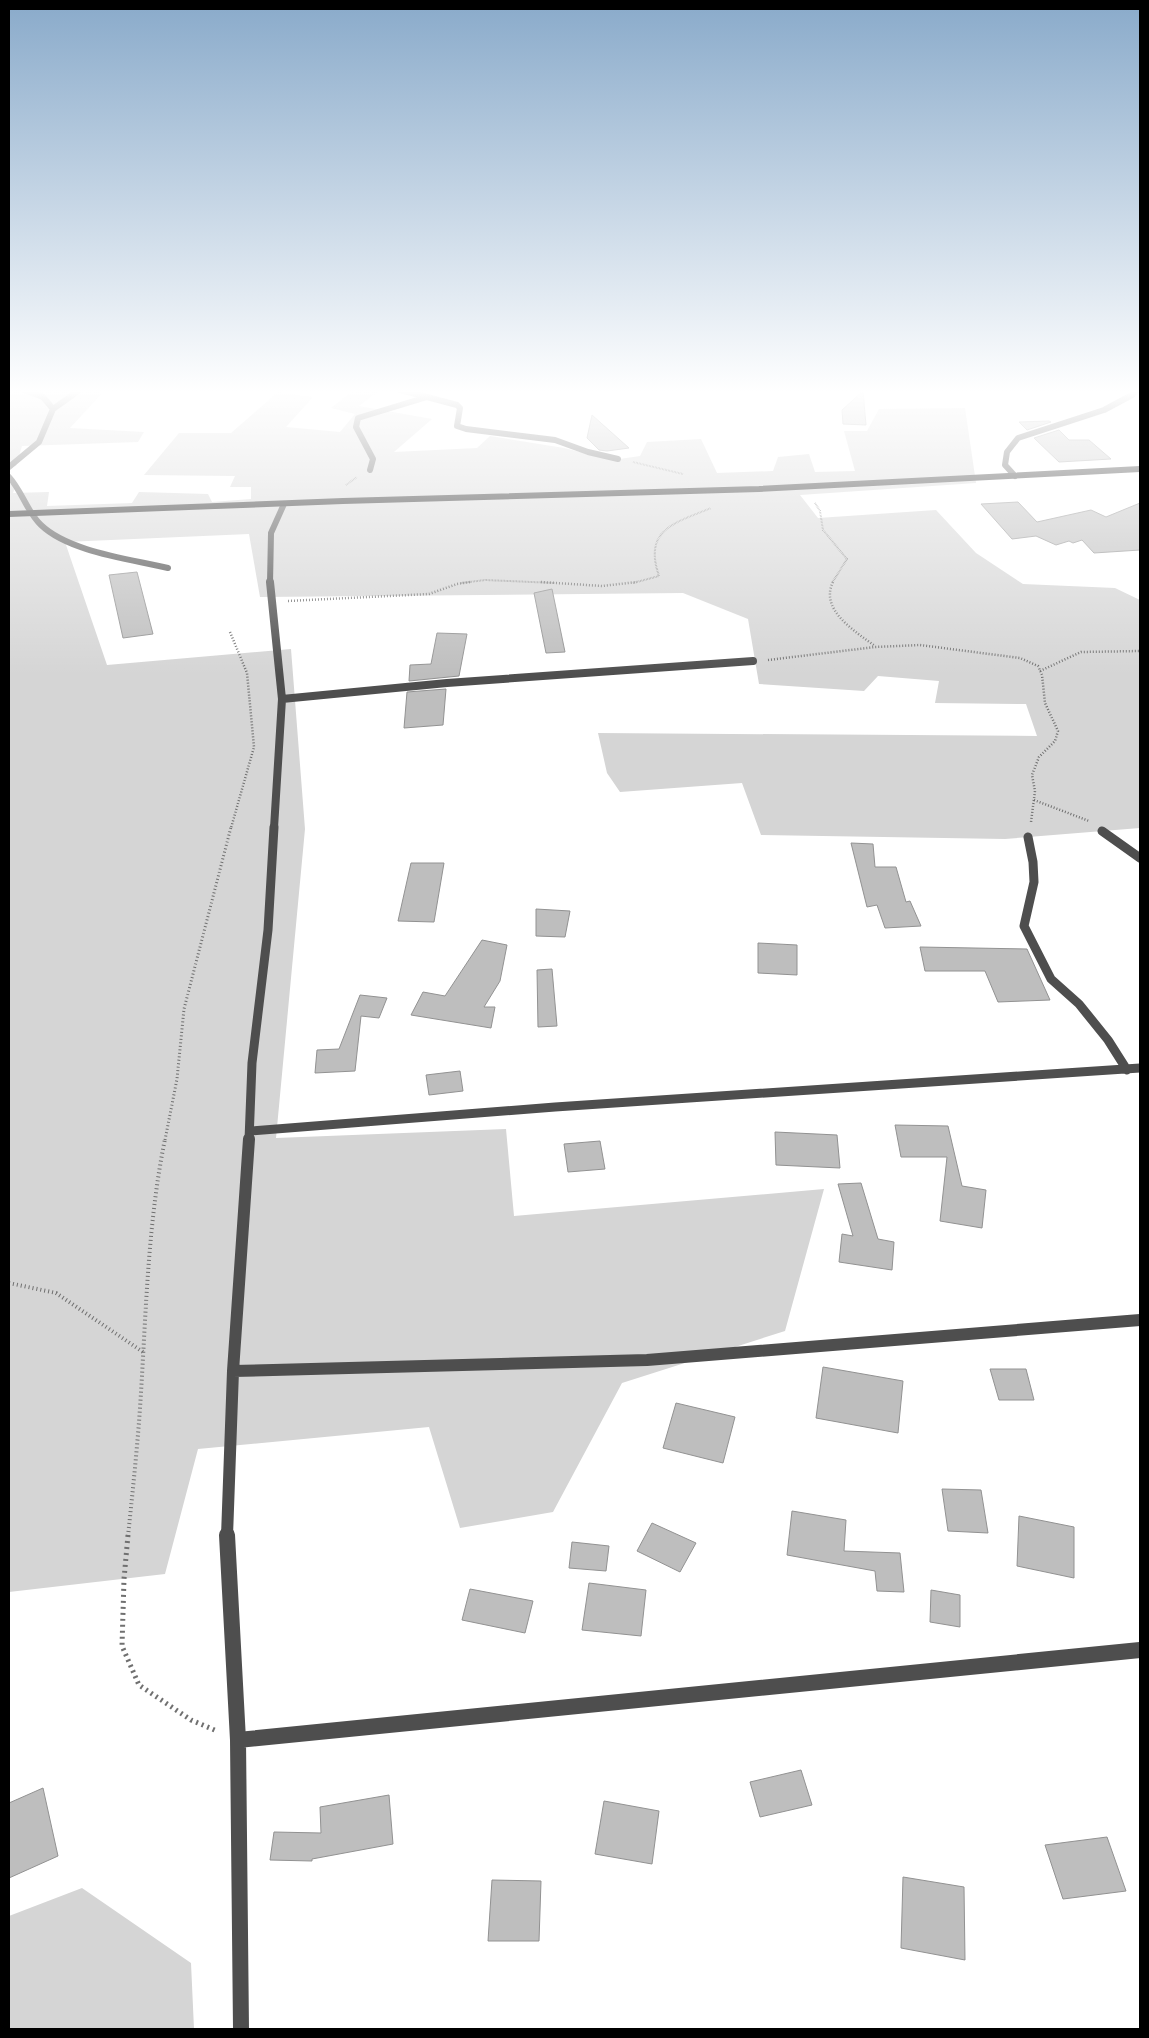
<svg xmlns="http://www.w3.org/2000/svg" width="1149" height="2038" viewBox="0 0 1149 2038" font-family="Ubuntu,sans-serif">
	<style>
		.green { fill: #d5d5d5 }
		.building { fill: #bebebe; stroke: #929292 }
		.lines { fill: none; stroke-linecap: round; stroke-linejoin: round }
		.path-far4 { stroke: #707070; stroke-width: 2; stroke-dasharray: 0.5 1; stroke-linecap: butt }
		.path-far3 { stroke: #707070; stroke-width: 2.5; stroke-dasharray: 1 2; stroke-linecap: butt }
		.path-far2 { stroke: #707070; stroke-width: 3; stroke-dasharray: 1 2.5; stroke-linecap: butt }
		.path-far1 { stroke: #707070; stroke-width: 4; stroke-dasharray: 1 3; stroke-linecap: butt }
		.path { stroke: #707070; stroke-width: 5; stroke-dasharray: 2 4; stroke-linecap: butt }
		.minor-far4 { stroke: #4e4e4e; stroke-width: 6 }
		.minor-far3 { stroke: #4e4e4e; stroke-width: 8 }
		.minor-far2 { stroke: #4e4e4e; stroke-width: 9 }
		.minor-far1 { stroke: #4e4e4e; stroke-width: 12 }
		.minor { stroke: #4e4e4e; stroke-width: 16 }
		.secondary { stroke: #1b1b1b; stroke-width: 6 }
	</style>
	<rect width="100%" height="100%" fill="#fff"/>
	<!-- green -->
	<path class="green" d="M9,389H106L70,428L144,432L138,442L22,446L16,466L9,467Z
		M355,389H381L359,406L432,419L394,452L477,448L490,436L564,448L613,460L640,456L647,442L701,439L717,473L773,471L778,457L809,454L815,472L855,471L844,431H867L879,409L965,408L976,483L800,495L818,518L936,510L976,553L1023,584L1115,588L1140,600V828L1005,839L761,835L742,783L620,792L607,773L598,733L1037,736L1026,704L935,703L939,681L878,676L864,691L759,684L748,619L683,593L260,597L249,534L65,542L107,665L291,649L305,829L276,1138L506,1129L514,1216L824,1189L785,1331L622,1383L553,1512L460,1528L429,1427L198,1449L165,1574L9,1592V484L17,483L13,493L49,492L47,506L132,503L139,492L208,494L212,502L251,499V487H230L235,476L144,475L179,433H231L278,392L313,397L286,427L340,432L355,414L331,408Z
		M82,1888L191,1963L194,2029H9V1916Z"/>
	<!-- building -->
	<path class="building" d="M863,391L866,425L843,424L842,410Z
		M592,415L629,448L607,451L599,450L587,438Z
		M1049,421L1051,422L1027,430L1019,422Z
		M1059,430L1069,440H1089L1111,459L1059,462L1034,438Z
		M1018,502L1037,522L1091,510L1106,517L1140,503V550L1094,553L1082,540L1073,543L1069,541L1056,545L1036,536L1012,539L981,504Z
		M137,572L153,634L123,638L109,575Z
		M552,589L565,652L546,653L534,593Z
		M437,633L467,634L459,676L409,681L410,665L431,664Z
		M446,689L443,725L404,728L407,692Z
		M851,843L873,844L875,867H896L906,902L910,901L921,926L885,928L877,905L867,907Z
		M411,863H444L434,922L398,921Z
		M536,909L570,911L565,937L536,936Z
		M482,940L507,945L500,981L484,1007H495L491,1028L411,1015L423,992L445,996Z
		M758,943L797,945V975L758,973Z
		M920,947L1027,949L1050,1000L998,1002L985,971H925Z
		M552,969L557,1026L538,1027L537,970Z
		M360,995L387,998L379,1018L361,1016L355,1071L315,1073L317,1050L339,1049Z
		M460,1071L463,1091L429,1095L426,1075Z
		M895,1125L948,1126L962,1186L986,1190L982,1228L940,1221L947,1157H901Z
		M775,1132L837,1135L840,1168L776,1165Z
		M600,1141L605,1169L568,1172L564,1144Z
		M861,1183L878,1239L894,1242L892,1270L839,1262L842,1234L853,1236L838,1184Z
		M823,1367L903,1381L898,1433L816,1418Z
		M990,1369H1026L1034,1400H999Z
		M676,1403L735,1417L723,1463L663,1448Z
		M942,1489L981,1490L988,1533L948,1531Z
		M792,1511L846,1520L844,1551L900,1553L904,1592L877,1591L875,1571L787,1555Z
		M1019,1516L1074,1527V1578L1017,1566Z
		M652,1523L696,1543L680,1572L637,1551Z
		M572,1542L609,1546L606,1571L569,1568Z
		M589,1583L646,1590L641,1636L582,1630Z
		M470,1589L533,1601L525,1633L462,1620Z
		M931,1590L960,1595V1627L930,1622Z
		M801,1770L812,1805L760,1817L750,1782Z
		M43,1788L58,1856L9,1878V1803Z
		M389,1795L393,1844L312,1859V1861L270,1860L274,1832L321,1833L320,1807Z
		M604,1801L659,1811L652,1864L595,1854Z
		M1107,1837L1126,1891L1063,1899L1045,1845Z
		M903,1877L964,1887L965,1960L901,1948Z
		M492,1880L541,1881L539,1941H488Z"/>
	<g class="lines">
		<!-- path-far4 -->
		<path class="path-far4" d="M633,462L683,474
			M346,485L357,477
			M815,503L820,511L823,530L847,559L832,583
			M461,583L485,580L555,583
			M633,583L659,576C643,529 675,523 711,508"/>
		<!-- path-far3 -->
		<path class="path-far3" d="M541,582L602,586L637,582
			M833,582C819,610 856,632 875,646
			M288,601L429,594L457,584L470,582
			M230,632L247,673L254,747L231,828
			M768,660L875,647L920,645L1020,658L1038,666L1042,675L1045,703L1058,731L1055,741L1039,757L1032,775L1035,791L1031,822
			M1040,671L1081,652L1140,651
			M1034,800L1089,821"/>
		<!-- path-far2 -->
		<path class="path-far2" d="M165,1140L177,1079L184,1009L231,827"/>
		<!-- path-far1 -->
		<path class="path-far1" d="M9,1283L56,1293L143,1352
			M128,1536C132,1498 136,1460 139,1422C146,1328 146,1232 165,1139"/>
		<!-- path -->
		<path class="path" d="M128,1535L124,1579L122,1646L139,1685L191,1720L217,1731"/>
		<!-- minor-far4 -->
		<path class="minor-far4" d="M21,389L43,397L53,409
			M397,389L457,405L460,408L457,426L466,429L555,440L588,452L618,459
			M9,467L39,442L53,409L81,389
			M370,470L373,459L356,427L358,418L427,397
			M1015,476L1005,465L1007,452L1018,438L1104,410L1132,395L1137,389
			M9,477C22,491 27,512 41,525C69,552 131,559 168,568
			M270,583L271,533L284,504"/>
		<!-- minor-far3 -->
		<path class="minor-far3" d="M270,582L282,699L274,828
			M282,699L447,683L753,661"/>
		<!-- minor-far2 -->
		<path class="minor-far2" d="M1102,831L1140,858
			M1028,837L1033,862L1034,882L1024,926L1051,979L1079,1004L1108,1040L1127,1070
			M250,1131L555,1107L1140,1068
			M249,1140L252,1063L268,930L274,827"/>
		<!-- minor-far1 -->
		<path class="minor-far1" d="M233,1371L647,1360L1140,1320
			M227,1536L233,1371L249,1139"/>
		<!-- minor -->
		<path class="minor" d="M227,1535L238,1740L241,2029
			M238,1740L1140,1650"/>
		<!-- secondary -->
		<path class="secondary" d="M9,514L343,501L759,489L1140,469"/>
	</g>
	<!-- sky -->
	<linearGradient id="sky" x2="0" y2="1"><stop stop-color="#89aaca"/><stop offset="0.58" stop-color="#fff"/><stop offset="1" stop-color="#fff" stop-opacity="0"/></linearGradient>
	<rect width="1149" height="675" fill="url(#sky)"/>
	<!-- border -->
	<rect width="1149" height="2038" fill="none" stroke="#000000" stroke-width="20"/>
</svg>
